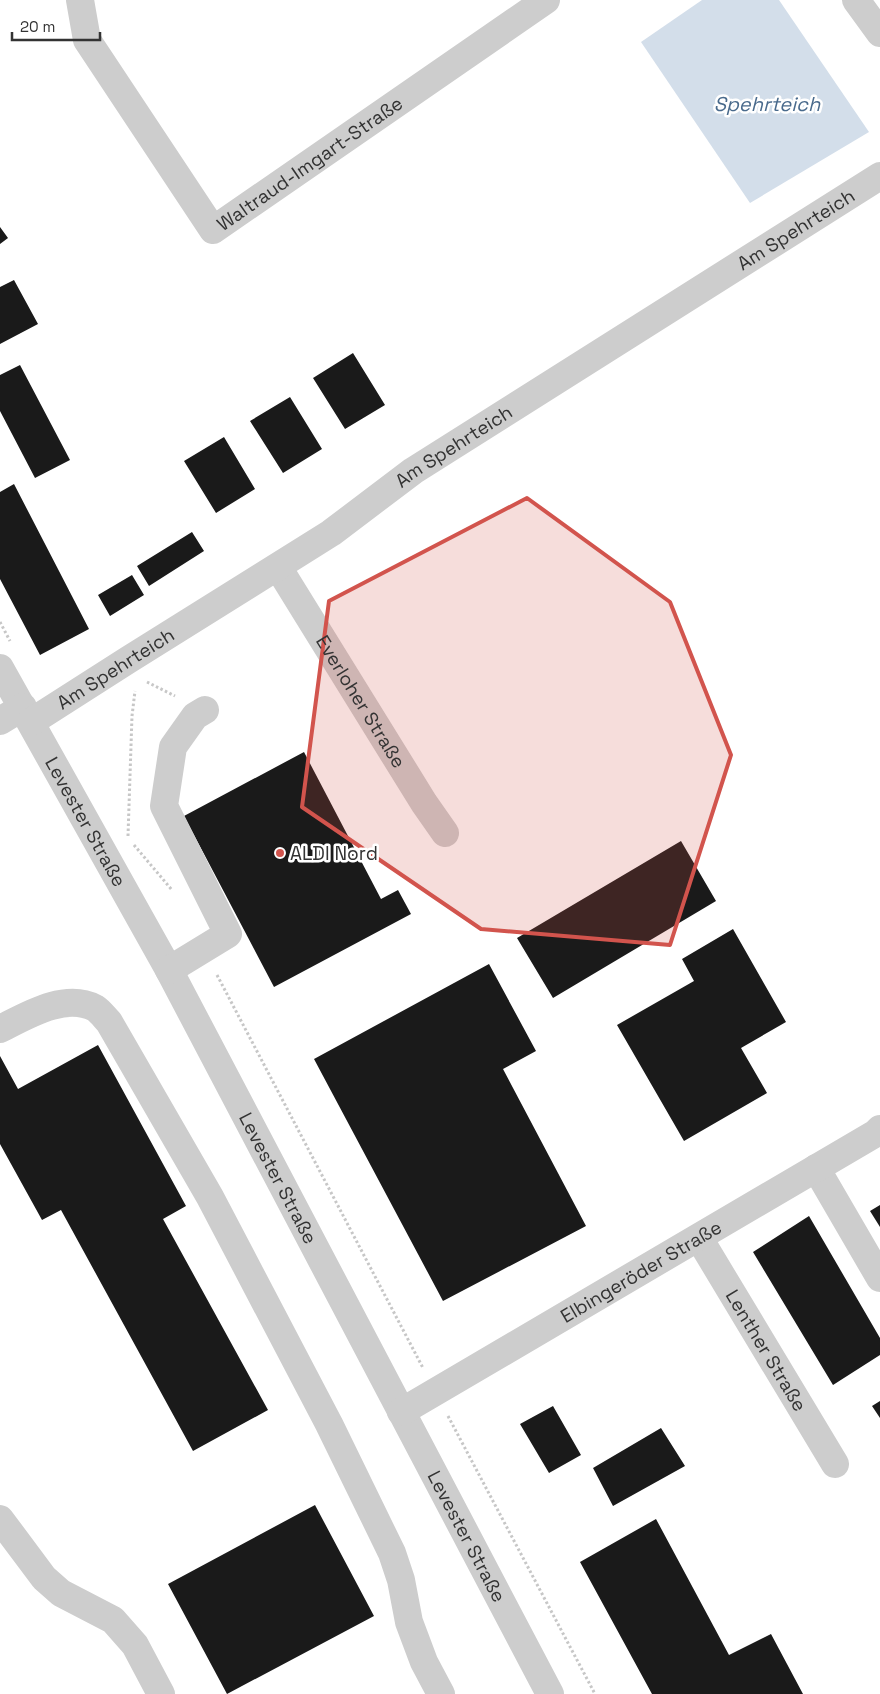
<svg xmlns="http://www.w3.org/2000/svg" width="880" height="1694" viewBox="0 0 880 1694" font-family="'Space Grotesk',sans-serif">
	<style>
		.water { fill: #d3deea }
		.building { fill: #1a1a1a }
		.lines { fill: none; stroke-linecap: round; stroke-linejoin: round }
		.path { stroke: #c7c7c7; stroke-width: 3; stroke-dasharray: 2.5 2.5; stroke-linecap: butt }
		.minor { stroke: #cdcdcd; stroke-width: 28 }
		.marked { fill: #d2544d; fill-opacity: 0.2; stroke: #d2544d; stroke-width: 4; stroke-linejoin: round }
		.poi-dot { fill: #d2544d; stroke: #fff; stroke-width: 2 }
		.labels { text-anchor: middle; stroke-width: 5; stroke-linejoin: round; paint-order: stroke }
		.street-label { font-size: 19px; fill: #333; stroke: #fff }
		.poi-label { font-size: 19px; fill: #333; stroke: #fff; text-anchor: start }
		.water-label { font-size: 20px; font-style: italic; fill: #496a8c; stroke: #fff }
	</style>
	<rect width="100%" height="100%" fill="#fff"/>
	<!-- water -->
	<path class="water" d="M702,0H779L869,132L750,203L641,42Z"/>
	<!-- building -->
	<path class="building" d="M0,227L8,238L0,244Z
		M14,280L38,324L0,344V287Z
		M353,353L385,405L345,429L313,378Z
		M20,365L70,460L35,478L0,411V375Z
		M290,397L322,449L283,473L250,421Z
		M224,437L255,489L216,513L184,461Z
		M14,484L89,629L40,655L0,579V492Z
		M192,532L204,551L149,586L137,566Z
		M132,575L144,595L110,616L98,595Z
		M304,752L381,899L398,890L411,914L274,987L184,816Z
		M681,841L716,901L553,998L517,938Z
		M733,929L786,1022L741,1048L767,1093L684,1141L617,1025L694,981L682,959Z
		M489,964L536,1051L503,1069L586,1226L443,1301L314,1059Z
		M98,1045L186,1206L163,1219L268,1410L193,1451L61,1210L42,1220L0,1144V1056L18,1089Z
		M880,1205V1227L870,1211Z
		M809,1216L880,1338V1355L833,1385L753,1252Z
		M880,1401V1418L872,1406Z
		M553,1406L581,1455L549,1473L520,1424Z
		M661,1428L685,1466L613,1506L593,1468Z
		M315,1505L374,1616L227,1694L168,1584Z
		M656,1519L729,1655L771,1634L803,1694H652L580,1562Z"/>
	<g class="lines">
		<!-- path -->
		<path class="path" d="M0,622L10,641
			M147,682L175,696
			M128,836L132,716L135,691
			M134,845L172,890
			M217,975L423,1368
			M448,1416L595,1694"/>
		<!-- minor -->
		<g class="minor">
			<path id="s1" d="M80,0L87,40L213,230L546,0"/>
			<path d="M856,0L880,33"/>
			<path id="s2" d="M278,567L424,803L445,833"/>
			<path id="s3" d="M0,668L169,970L550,1694"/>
			<path d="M0,721L23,707"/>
			<path id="s4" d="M31,722L128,660L331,533L413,471L880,176"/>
			<path d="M169,970L228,934L164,806L173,747L195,716L205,710"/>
			<path d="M0,1029C26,1016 65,992 95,1008C100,1011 105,1018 109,1022L210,1197L329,1424L392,1553L401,1580L409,1622L424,1662L441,1694"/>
			<path d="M816,1168L880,1278"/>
			<path id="s5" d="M699,1238L835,1464"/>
			<path id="s6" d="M401,1412L876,1133L880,1129"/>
			<path d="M0,1519L44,1578L61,1593L113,1620L135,1645L161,1694"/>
		</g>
	</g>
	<!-- marked area -->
	<path class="marked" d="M527,498L670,602L731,755L670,945L481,929L302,807L329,601Z"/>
	<!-- markers -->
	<circle class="poi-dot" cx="280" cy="853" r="5"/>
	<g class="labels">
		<!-- street labels -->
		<g class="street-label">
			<text dy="7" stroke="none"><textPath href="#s1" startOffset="386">Waltraud-Imgart-Straße</textPath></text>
			<text dy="7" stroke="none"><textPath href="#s4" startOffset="910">Am Spehrteich</textPath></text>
			<text dy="7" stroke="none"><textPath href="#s4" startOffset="505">Am Spehrteich</textPath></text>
			<text dy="7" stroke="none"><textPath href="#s4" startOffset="100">Am Spehrteich</textPath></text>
			<text dy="7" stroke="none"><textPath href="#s2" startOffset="158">Everloher Straße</textPath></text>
			<text dy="7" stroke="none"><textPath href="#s3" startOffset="176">Levester Straße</textPath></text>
			<text dy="7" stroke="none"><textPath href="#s3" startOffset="581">Levester Straße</textPath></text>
			<text dy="7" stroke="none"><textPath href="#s6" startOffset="278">Elbingeröder Straße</textPath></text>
			<text dy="7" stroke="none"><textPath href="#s5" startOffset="131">Lenther Straße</textPath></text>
			<text dy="7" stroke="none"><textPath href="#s3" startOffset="986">Levester Straße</textPath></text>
		</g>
		<!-- poi labels -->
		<g class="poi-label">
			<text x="290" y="860">ALDI Nord</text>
		</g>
		<!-- water labels -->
		<g class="water-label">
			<text x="767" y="111">Spehrteich</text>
		</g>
	</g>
	<!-- scale -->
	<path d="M12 32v8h88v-8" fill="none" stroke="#333333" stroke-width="2.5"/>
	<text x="20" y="32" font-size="15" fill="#333333" stroke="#ffffff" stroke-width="4" paint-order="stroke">20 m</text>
</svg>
